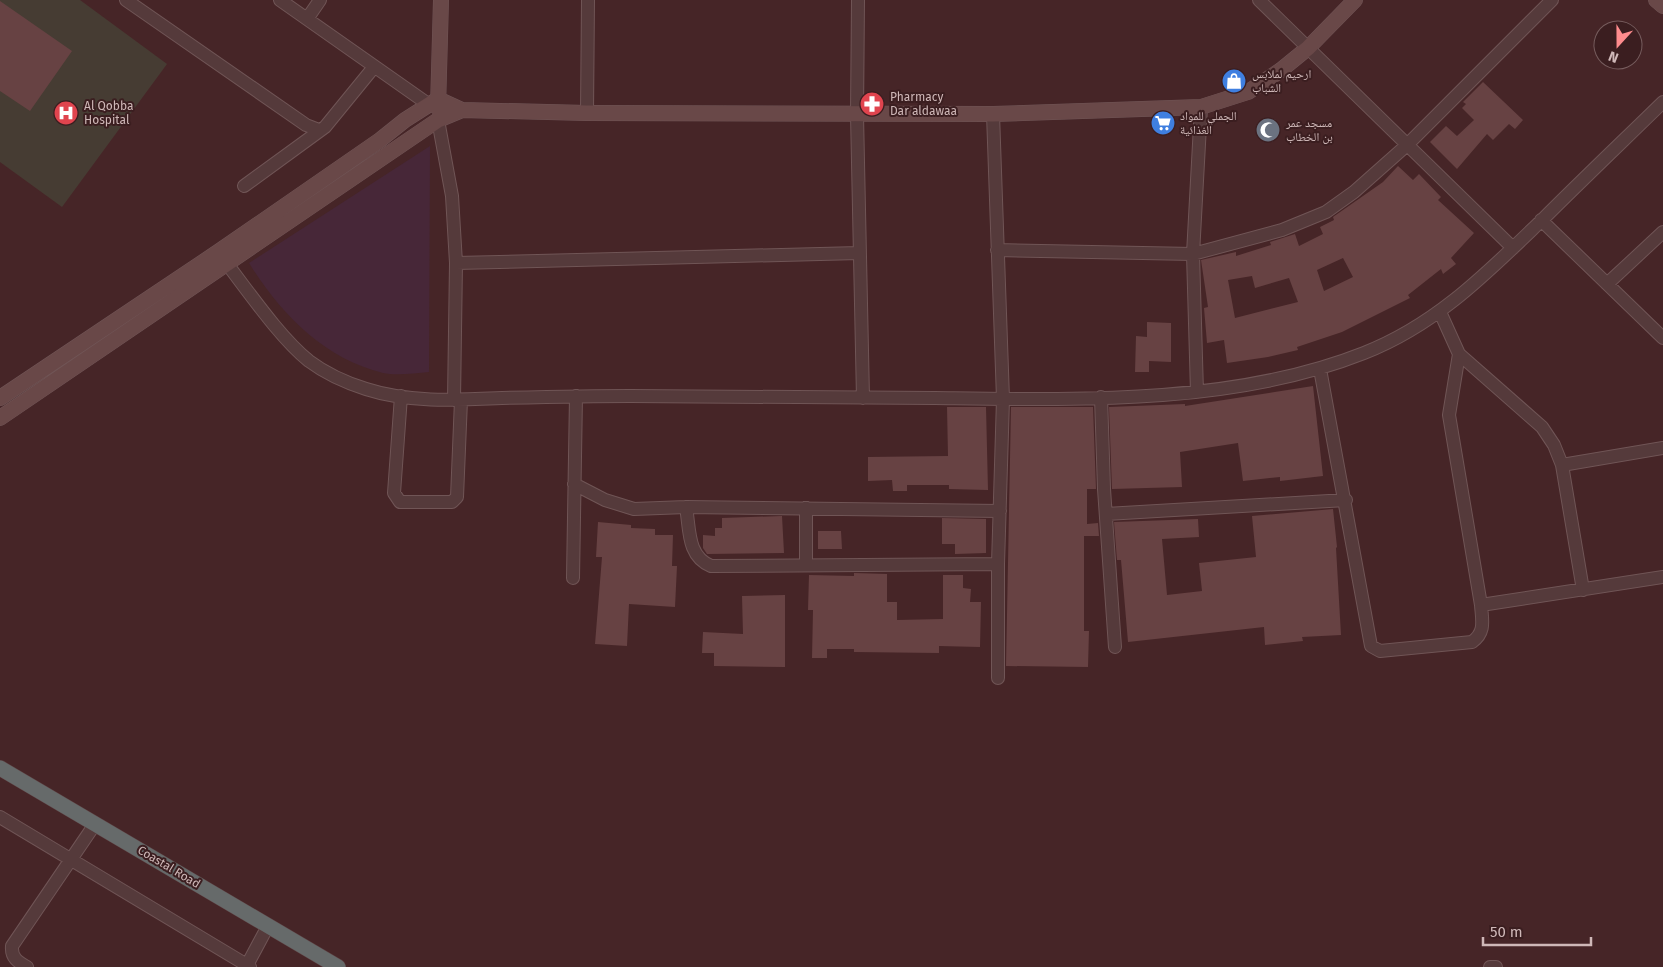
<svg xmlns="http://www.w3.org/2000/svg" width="1663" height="967" viewBox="0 0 1663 967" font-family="'Fira Sans','Noto Naskh Arabic',sans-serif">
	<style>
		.medical { fill: #463c33 }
		.green { fill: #472738 }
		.building { fill: #674243; fill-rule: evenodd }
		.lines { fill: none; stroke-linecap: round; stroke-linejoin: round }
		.minor-casing { stroke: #705556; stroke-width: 14 }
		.secondary-casing { stroke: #705556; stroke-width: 16 }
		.trunk-casing { stroke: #5d4143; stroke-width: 16 }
		.minor { stroke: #553a3b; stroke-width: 12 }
		.secondary { stroke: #694848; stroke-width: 15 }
		.trunk { stroke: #666a6a; stroke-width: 15 }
		.labels { text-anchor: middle; stroke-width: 4; stroke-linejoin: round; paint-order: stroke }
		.poi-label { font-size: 12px; fill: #cfb8b8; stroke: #3b1e20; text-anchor: start }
		.street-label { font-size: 12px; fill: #cfb8b8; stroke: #3b1e20 }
	</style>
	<rect width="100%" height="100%" fill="#462527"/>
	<!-- medical -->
	<path class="medical" d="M0,0H80L167,64L62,207L0,162Z"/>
	<!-- green -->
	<path class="green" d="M430,146L429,372C415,373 397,376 383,373C324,359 280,313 249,263Z"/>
	<!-- building -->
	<path class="building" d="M0,1L72,51L30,111L0,91Z
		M1483,82L1523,120L1515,129L1509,124L1493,140L1487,134L1457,169L1430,142L1446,126L1457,136L1474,120L1462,108L1466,104L1463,102Z
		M1398,166L1413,180L1419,174L1441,197L1438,200L1474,233L1451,258L1456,264L1443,274L1441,269L1408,295L1410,298L1342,332L1297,347L1298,350L1268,357L1227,363L1224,340L1207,343L1204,308L1208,307L1201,260L1236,252V256L1271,245L1270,242L1295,234L1299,246L1323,234L1320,227L1334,220L1333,217L1383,182ZM1343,258L1353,277L1324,291L1317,270ZM1252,276L1255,288L1289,278L1298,302L1235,318L1228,280Z
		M1147,322L1171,323V362L1149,361V372H1135L1136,336L1147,337Z
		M1313,386L1323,476L1280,481V477L1243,481L1238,443L1180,452L1182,487L1112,489L1109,407L1185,404V406Z
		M947,407H986L988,490L949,489V485H907V491H893L892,480L868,481V457L948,456Z
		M1011,407H1093L1096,489H1087V524L1098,523L1099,536H1084V631H1089L1088,667L1006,666Z
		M1333,509L1337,547L1336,548L1341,635L1302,637L1303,641L1265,645L1264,627L1128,642L1121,560H1117L1114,522L1198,519L1199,537L1162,539L1167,595L1202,591L1199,563L1256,557L1252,516Z
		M782,516L784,553L707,554L703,548V535L715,536V528H722V518Z
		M942,518L986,519V553L955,554V544H942Z
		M598,522L631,525V528L655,529V535H673L672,566H677L675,607L629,604L627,646L595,644L602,557H596Z
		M818,531H841L842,549H818Z
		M854,573L887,574V602H897V620L943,619V575H963V588L971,589L970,602H981L980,647L939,646V653L854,652V649H827V658H812L813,610H808L809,575L854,576Z
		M785,595V667L714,666V653H702L703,632L743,634L742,596Z"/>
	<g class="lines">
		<defs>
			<path id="minor" d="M126,0L306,125L319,130
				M280,0L428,104
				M858,0L857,115L863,398
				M1259,0L1513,248
				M307,19L320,0
				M587,113L588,0
				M993,114L1003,399L998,564V678
				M438,120L452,196L456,263L454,400
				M244,186L325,127L374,67
				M1541,220L1663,338
				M997,250L1193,254L1282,230L1326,212L1354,192L1407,145L1552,0
				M221,256C246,288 279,337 309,361C325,373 347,383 366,389C409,403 458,400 502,398C545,397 588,396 630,396C732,396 834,397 935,398C1074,400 1233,405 1364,353C1436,325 1487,273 1542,220C1582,180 1623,141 1663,102
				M456,263L859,253
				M1607,284L1663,232
				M1440,312L1459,354L1542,427L1554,445L1562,465L1583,590
				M1320,369L1371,646L1380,651L1472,642C1486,632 1482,620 1481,605L1449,415L1459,354
				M1197,392L1193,254L1201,107
				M401,396L394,493L400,502H452L457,497L461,400
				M1101,397L1104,489L1115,647
				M1562,465L1663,448
				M574,484L605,500L634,509L686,507L1000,511
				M686,507C690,530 687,556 711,566L998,564
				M806,508V565
				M1106,514L1346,500
				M573,578L576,396
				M1481,605L1663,577
				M0,817L250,967
				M27,967C18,962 11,958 12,946L95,824
				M246,967L268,926
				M1490,967H1496"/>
			<path id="secondary" d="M1656,0L1663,6
				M438,108L441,0
				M0,398L218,252L380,140L405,120L438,99L462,110L587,113L993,114L1201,107L1248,92L1281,70L1308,48L1355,0
				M0,418L438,120L462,110"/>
			<path id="trunk" d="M0,768L338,967"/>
		</defs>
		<!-- minor casing -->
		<use href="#minor" class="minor-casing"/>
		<!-- secondary casing -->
		<use href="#secondary" class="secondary-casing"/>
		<!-- trunk casing -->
		<use href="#trunk" class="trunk-casing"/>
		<!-- minor -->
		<use href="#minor" class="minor"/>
		<!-- secondary -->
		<use href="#secondary" class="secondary"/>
		<!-- trunk -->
		<use href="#trunk" class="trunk"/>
	</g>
	<!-- icons -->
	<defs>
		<symbol id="shop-disc" viewBox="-11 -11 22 22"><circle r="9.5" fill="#3f7fe0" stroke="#3b1e20"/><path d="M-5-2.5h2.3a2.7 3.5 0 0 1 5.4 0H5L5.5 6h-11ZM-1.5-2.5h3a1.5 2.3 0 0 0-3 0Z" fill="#fff"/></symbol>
		<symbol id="pharmacy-disc" viewBox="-11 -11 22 22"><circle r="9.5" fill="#e0444e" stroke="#3b1e20"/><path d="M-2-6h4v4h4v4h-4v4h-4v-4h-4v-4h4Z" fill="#fff"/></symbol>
		<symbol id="hospital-disc" viewBox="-11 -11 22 22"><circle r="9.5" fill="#e0444e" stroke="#3b1e20"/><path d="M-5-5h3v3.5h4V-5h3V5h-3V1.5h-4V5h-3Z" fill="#fff"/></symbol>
		<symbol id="supermarket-disc" viewBox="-11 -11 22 22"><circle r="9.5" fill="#3f7fe0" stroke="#3b1e20"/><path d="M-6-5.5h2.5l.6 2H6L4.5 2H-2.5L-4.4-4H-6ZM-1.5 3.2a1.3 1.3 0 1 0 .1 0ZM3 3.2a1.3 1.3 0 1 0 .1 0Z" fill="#fff"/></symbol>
		<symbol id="mosque-disc" viewBox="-11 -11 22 22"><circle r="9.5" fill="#6b7280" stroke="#3b1e20"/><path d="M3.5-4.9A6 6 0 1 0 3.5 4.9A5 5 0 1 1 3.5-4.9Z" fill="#fff"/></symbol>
	</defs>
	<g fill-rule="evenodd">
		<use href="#shop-disc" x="1220" y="67" width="28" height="28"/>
		<use href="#pharmacy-disc" x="858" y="90" width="28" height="28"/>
		<use href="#hospital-disc" x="52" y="99" width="28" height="28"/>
		<use href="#supermarket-disc" x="1149" y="109" width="28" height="28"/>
		<use href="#mosque-disc" x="1254" y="116" width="28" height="28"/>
	</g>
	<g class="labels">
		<!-- poi labels -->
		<g class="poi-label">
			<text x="1252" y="78">ارحيم لملابس<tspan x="1252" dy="14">الشباب</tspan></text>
			<text x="890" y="101">Pharmacy<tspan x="890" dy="14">Dar aldawaa</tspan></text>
			<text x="84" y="110">Al Qobba<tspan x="84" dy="14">Hospital</tspan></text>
			<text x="1180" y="120">الجملي للمواد<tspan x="1180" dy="14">الغذائية</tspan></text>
			<text x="1286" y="127">مسجد عمر<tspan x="1286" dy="14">بن الخطاب</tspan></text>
		</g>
		<!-- street labels -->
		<g class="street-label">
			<text transform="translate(169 867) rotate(31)" y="4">Coastal Road</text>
		</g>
	</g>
	<!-- north arrow -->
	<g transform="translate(1618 45) rotate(201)"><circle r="24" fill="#3b1e20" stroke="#765c5d"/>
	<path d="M0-4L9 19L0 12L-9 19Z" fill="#ff8c8e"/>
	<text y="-8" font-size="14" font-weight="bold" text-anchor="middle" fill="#cfb8b8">N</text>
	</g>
	<!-- scale -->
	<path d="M1483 937v8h108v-8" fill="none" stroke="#cfb8b8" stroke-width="2.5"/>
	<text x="1490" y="937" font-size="15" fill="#cfb8b8" stroke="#3b1e20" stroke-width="4" paint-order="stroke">50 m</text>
</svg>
